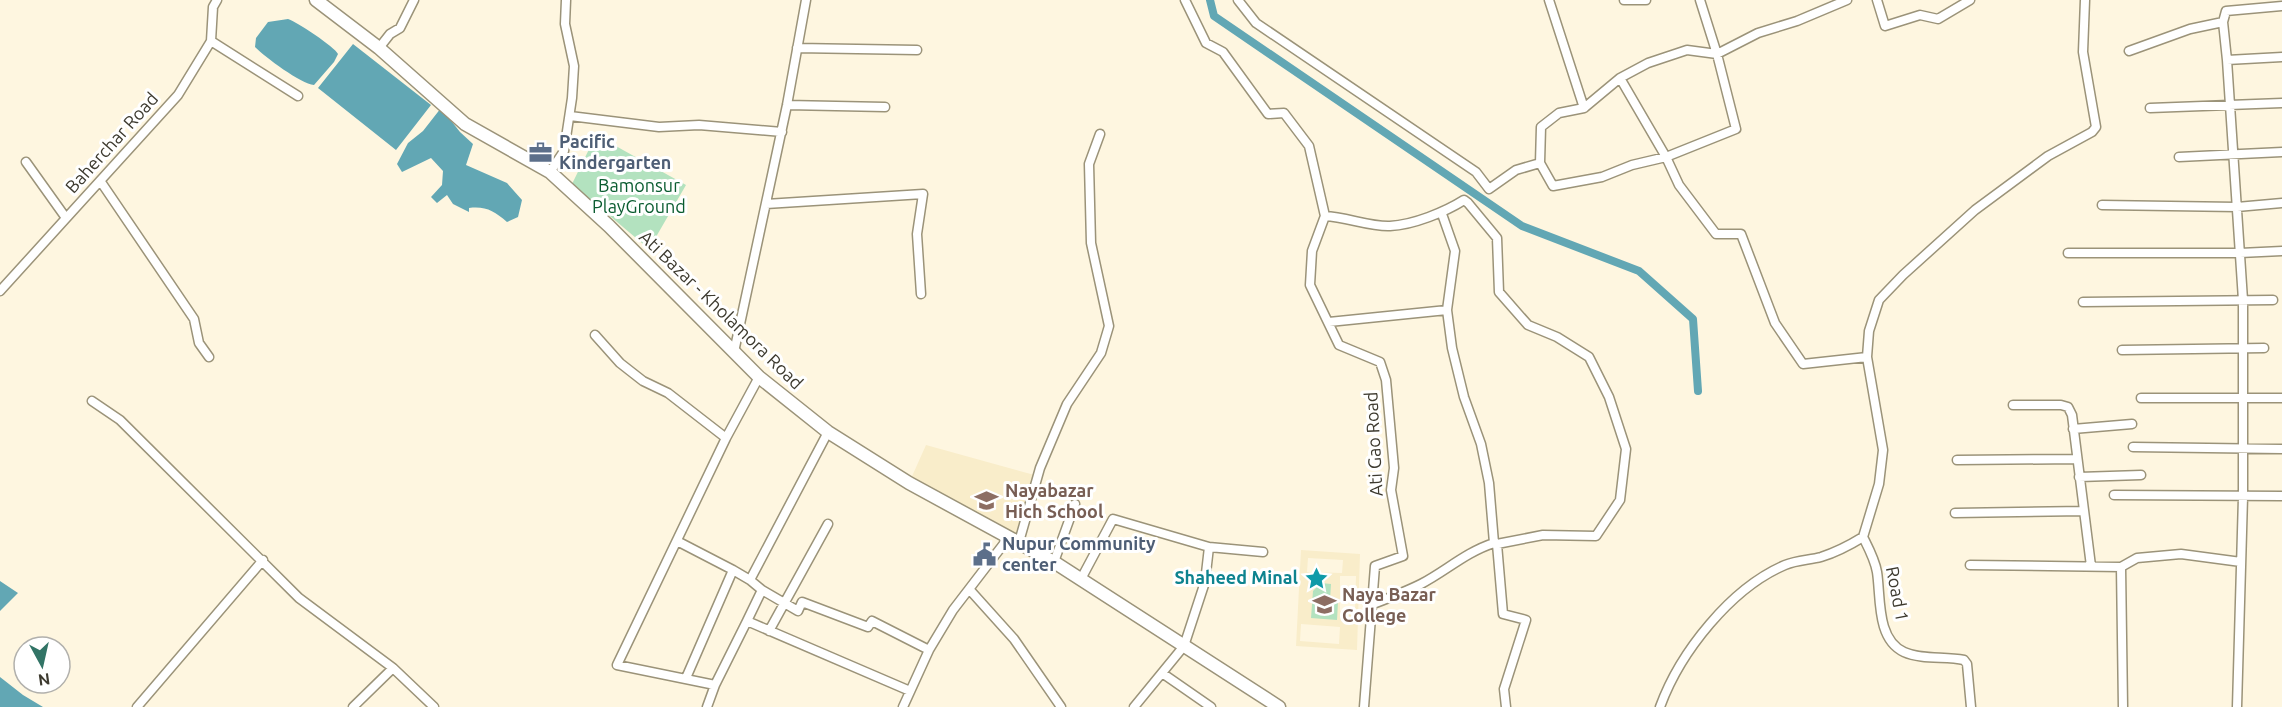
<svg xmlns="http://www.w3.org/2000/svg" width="2282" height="707" viewBox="0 0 2282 707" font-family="Ubuntu,sans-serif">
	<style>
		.built { fill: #f9edca; fill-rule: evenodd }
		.green { fill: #b3e2bf }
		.water { fill: #62a7b4 }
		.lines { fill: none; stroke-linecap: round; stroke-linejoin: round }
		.canal { stroke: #62a7b4; stroke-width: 8 }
		.street-casing { stroke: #9b9379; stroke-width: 11 }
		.secondary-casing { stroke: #9b9379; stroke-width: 15 }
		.street { stroke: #fff; stroke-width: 8 }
		.secondary { stroke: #fff; stroke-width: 12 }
		.labels { text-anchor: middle; stroke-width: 6; stroke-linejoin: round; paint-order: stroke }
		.service-label { font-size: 18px; font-weight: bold; fill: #4e5e75; stroke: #fff; text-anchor: start }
		.street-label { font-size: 18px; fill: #3d3a2f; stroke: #fff }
		.park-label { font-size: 18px; fill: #0a5c30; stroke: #fff }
		.education-label { font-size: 18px; font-weight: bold; fill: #785e54; stroke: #fff; text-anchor: start }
		.culture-label { font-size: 18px; font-weight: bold; fill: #0d838f; stroke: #fff; text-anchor: end }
	</style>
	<rect width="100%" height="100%" fill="#fef6e0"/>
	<!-- built -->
	<path class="built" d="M926,445L1038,476L1019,542L909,483Z
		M1301,550L1360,554L1357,650L1296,646ZM1308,558L1343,560L1342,573L1307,572ZM1340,576H1356L1355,612L1340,611ZM1301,624L1340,627L1339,644L1300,641Z"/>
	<!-- green -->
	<path class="green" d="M596,135L686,185L649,249L572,184Z
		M1321,583L1331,584L1330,600L1338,602L1337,620L1311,618L1313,591Z"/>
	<!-- water -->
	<path class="water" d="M288,19C297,22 335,47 338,54L334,62L314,85C301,84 265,57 255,47L256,38L268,22Z
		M353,44L431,105L396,150L318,88Z
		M441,108L460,132L473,144L466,165L507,183L522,200L518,217L507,222C494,211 486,206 469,208V212L453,204L447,195L437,203L431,197L442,185L443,171L431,158L402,172L397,164L408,143L423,131Z
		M0,581L18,593L0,611Z
		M0,677L23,695L43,707H0Z"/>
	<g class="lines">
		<!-- canal -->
		<path class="canal" d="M1210,0L1214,16L1522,226L1639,271L1693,319L1698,391"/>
		<defs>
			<path id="street" d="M1185,0L1206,43L1223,52L1268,114L1284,113L1309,146L1325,216L1312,251L1310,285L1339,345L1380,362L1386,380L1394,468L1391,490L1403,556L1375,566L1364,707
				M1238,0L1256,23L1476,172L1489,189L1516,170L1540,163L1541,127L1559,113L1584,108
				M1549,0L1584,108L1620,78L1648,63L1687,50L1717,54L1758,33L1797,21L1847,0
				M1624,0H1646
				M1877,0L1885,26L1920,15L1938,19L1970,0
				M211,41L298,96
				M379,48L390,34L400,28L414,0
				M797,48L917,50
				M2129,51L2190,29L2223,22
				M2227,60L2223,22L2226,11L2282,6
				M1620,78L1666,157L1679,185L1716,234H1741L1775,323L1803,364L1867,357
				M787,105L885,107
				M2150,108L2282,103
				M570,116L659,127L699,125L782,132
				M2179,157L2282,152
				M26,162L66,218
				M1540,163L1553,186L1602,177L1632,165L1666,157L1736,129L1717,54L1700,0
				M550,172L564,151L572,98L574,66L565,24L566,0
				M101,182L194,319L199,343L209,357
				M766,204L923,194L917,234L921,294
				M2102,205L2237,207L2282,203
				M1442,214L1455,251L1447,310
				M1325,216C1346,217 1371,227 1390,226C1413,225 1445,212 1464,200L1468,203L1497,238L1499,292L1528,325L1557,337L1589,357L1609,397L1626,449L1620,500L1596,536L1543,535L1497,544L1494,543C1466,552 1446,571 1421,584C1405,592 1389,598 1373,604
				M2068,253H2240L2282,251
				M0,291L178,95L211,41L213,7L217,0
				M2083,302L2273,300
				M1329,322L1447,310L1452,348L1464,397L1481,444L1489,483L1494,543
				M595,335L620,363L643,381L668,393L726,438
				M2122,350L2264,348
				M734,352L787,105L806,0
				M2141,398H2282
				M92,401L120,420L299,598L393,668L434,707
				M2013,405H2061L2068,407L2072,415L2091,566
				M2073,429L2132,424
				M2133,447L2282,449
				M1957,460L2077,459
				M2079,477L2141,475
				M2114,495L2282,496
				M1955,513L2084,511
				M1863,537C1869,549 1875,560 1877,572C1881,597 1876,639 1904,652C1922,660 1945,656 1964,660L1967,664L1971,707
				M677,541L733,570
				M1019,542L1040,468L1067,404L1101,353L1109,326L1091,243L1089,164L1100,134
				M1497,544L1503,614L1526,620L1504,689L1506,707
				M1054,562L1075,504
				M1970,565L2121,567L2137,558L2181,554L2241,562
				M2121,567L2123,707
				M1081,579L1113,519L1209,547L1263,552
				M969,589L1014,639L1061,707
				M762,590L798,611L802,602L868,627L872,621L929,650
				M747,621L762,590L750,580L828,432
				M769,631L828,524
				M1162,673L1211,707
				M686,678L733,570L750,580
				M715,685L747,621L910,691
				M137,707L263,560
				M353,707L393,668
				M707,707L715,685L617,665L726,438L759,377
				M903,707L929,650L953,610L1009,537
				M1134,707L1184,646L1205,582L1209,547
				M1660,707C1680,652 1731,588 1785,565C1797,560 1810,560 1821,557C1837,552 1850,545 1863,537L1879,484L1883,450L1867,357L1869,331L1879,300L1903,275L1975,210L2048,156L2092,132L2096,127L2083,52L2085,0
				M2237,707L2243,497V300L2227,60L2282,57"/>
			<path id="secondary" d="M316,0L379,48L465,124L550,172L609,226L759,377L828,432L909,483L1054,562L1279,707"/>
		</defs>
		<!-- street casing -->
		<use href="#street" class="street-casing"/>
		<!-- secondary casing -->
		<use href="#secondary" class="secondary-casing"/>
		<!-- street -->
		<use href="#street" class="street"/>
		<!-- secondary -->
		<use href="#secondary" class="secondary"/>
	</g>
	<!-- icons -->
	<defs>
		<symbol id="office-bare" viewBox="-9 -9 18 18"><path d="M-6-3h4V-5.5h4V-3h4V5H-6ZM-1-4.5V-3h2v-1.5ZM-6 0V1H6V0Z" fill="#5c6f8a" stroke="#fff" stroke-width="2.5" paint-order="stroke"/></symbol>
		<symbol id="school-bare" viewBox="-9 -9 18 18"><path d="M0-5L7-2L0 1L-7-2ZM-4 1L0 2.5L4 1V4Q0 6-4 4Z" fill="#8d6e63" stroke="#fff" stroke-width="2.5" paint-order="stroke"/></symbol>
		<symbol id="civic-bare" viewBox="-9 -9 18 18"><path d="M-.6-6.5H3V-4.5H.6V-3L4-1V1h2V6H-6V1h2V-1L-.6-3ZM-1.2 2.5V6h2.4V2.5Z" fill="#5c6f8a" stroke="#fff" stroke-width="2.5" paint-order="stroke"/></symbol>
		<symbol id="sight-bare" viewBox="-9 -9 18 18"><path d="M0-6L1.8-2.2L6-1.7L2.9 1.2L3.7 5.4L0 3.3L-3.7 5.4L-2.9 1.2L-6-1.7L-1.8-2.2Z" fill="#0f9aa8" stroke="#fff" stroke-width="2.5" paint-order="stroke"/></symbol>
		<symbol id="university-bare" viewBox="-9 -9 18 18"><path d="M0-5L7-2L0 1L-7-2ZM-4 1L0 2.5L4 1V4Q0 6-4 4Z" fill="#8d6e63" stroke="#fff" stroke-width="2.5" paint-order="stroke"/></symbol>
	</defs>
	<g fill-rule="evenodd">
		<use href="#office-bare" x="524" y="136" width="33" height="33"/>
		<use href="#school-bare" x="970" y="484" width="33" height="33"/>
		<use href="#civic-bare" x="968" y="538" width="33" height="33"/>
		<use href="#sight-bare" x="1300" y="562" width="33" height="33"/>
		<use href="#university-bare" x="1308" y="588" width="33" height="33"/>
	</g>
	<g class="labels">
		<!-- service labels -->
		<g class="service-label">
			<text x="559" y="148">Pacific<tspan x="559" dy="21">Kindergarten</tspan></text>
			<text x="1002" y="550">Nupur Community<tspan x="1002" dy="21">center</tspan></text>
		</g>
		<!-- street labels -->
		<g class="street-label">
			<text transform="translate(112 143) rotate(-48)" y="6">Baherchar Road</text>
			<text transform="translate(721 310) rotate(44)" y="6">Ati Bazar - Kholamora Road</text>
			<text transform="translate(1374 444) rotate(-93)" y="6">Ati Gao Road</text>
			<text transform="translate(1897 594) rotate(79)" y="6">Road 1</text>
		</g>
		<!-- park labels -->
		<g class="park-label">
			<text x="639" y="192">Bamonsur<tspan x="639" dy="21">PlayGround</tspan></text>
		</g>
		<!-- education labels -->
		<g class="education-label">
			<text x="1005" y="497">Nayabazar<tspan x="1005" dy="21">Hich School</tspan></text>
			<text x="1342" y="601">Naya Bazar<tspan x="1342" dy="21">College</tspan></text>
		</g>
		<!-- culture labels -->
		<g class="culture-label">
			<text x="1298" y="584">Shaheed Minal</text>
		</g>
	</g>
	<!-- north arrow -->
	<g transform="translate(42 665) rotate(172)"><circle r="28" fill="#ffffff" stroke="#b1b0ac" stroke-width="1.5"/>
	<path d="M0-4.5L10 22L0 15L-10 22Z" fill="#327466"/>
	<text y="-9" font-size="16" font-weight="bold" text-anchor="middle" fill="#3d3a2f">N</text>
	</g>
</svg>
